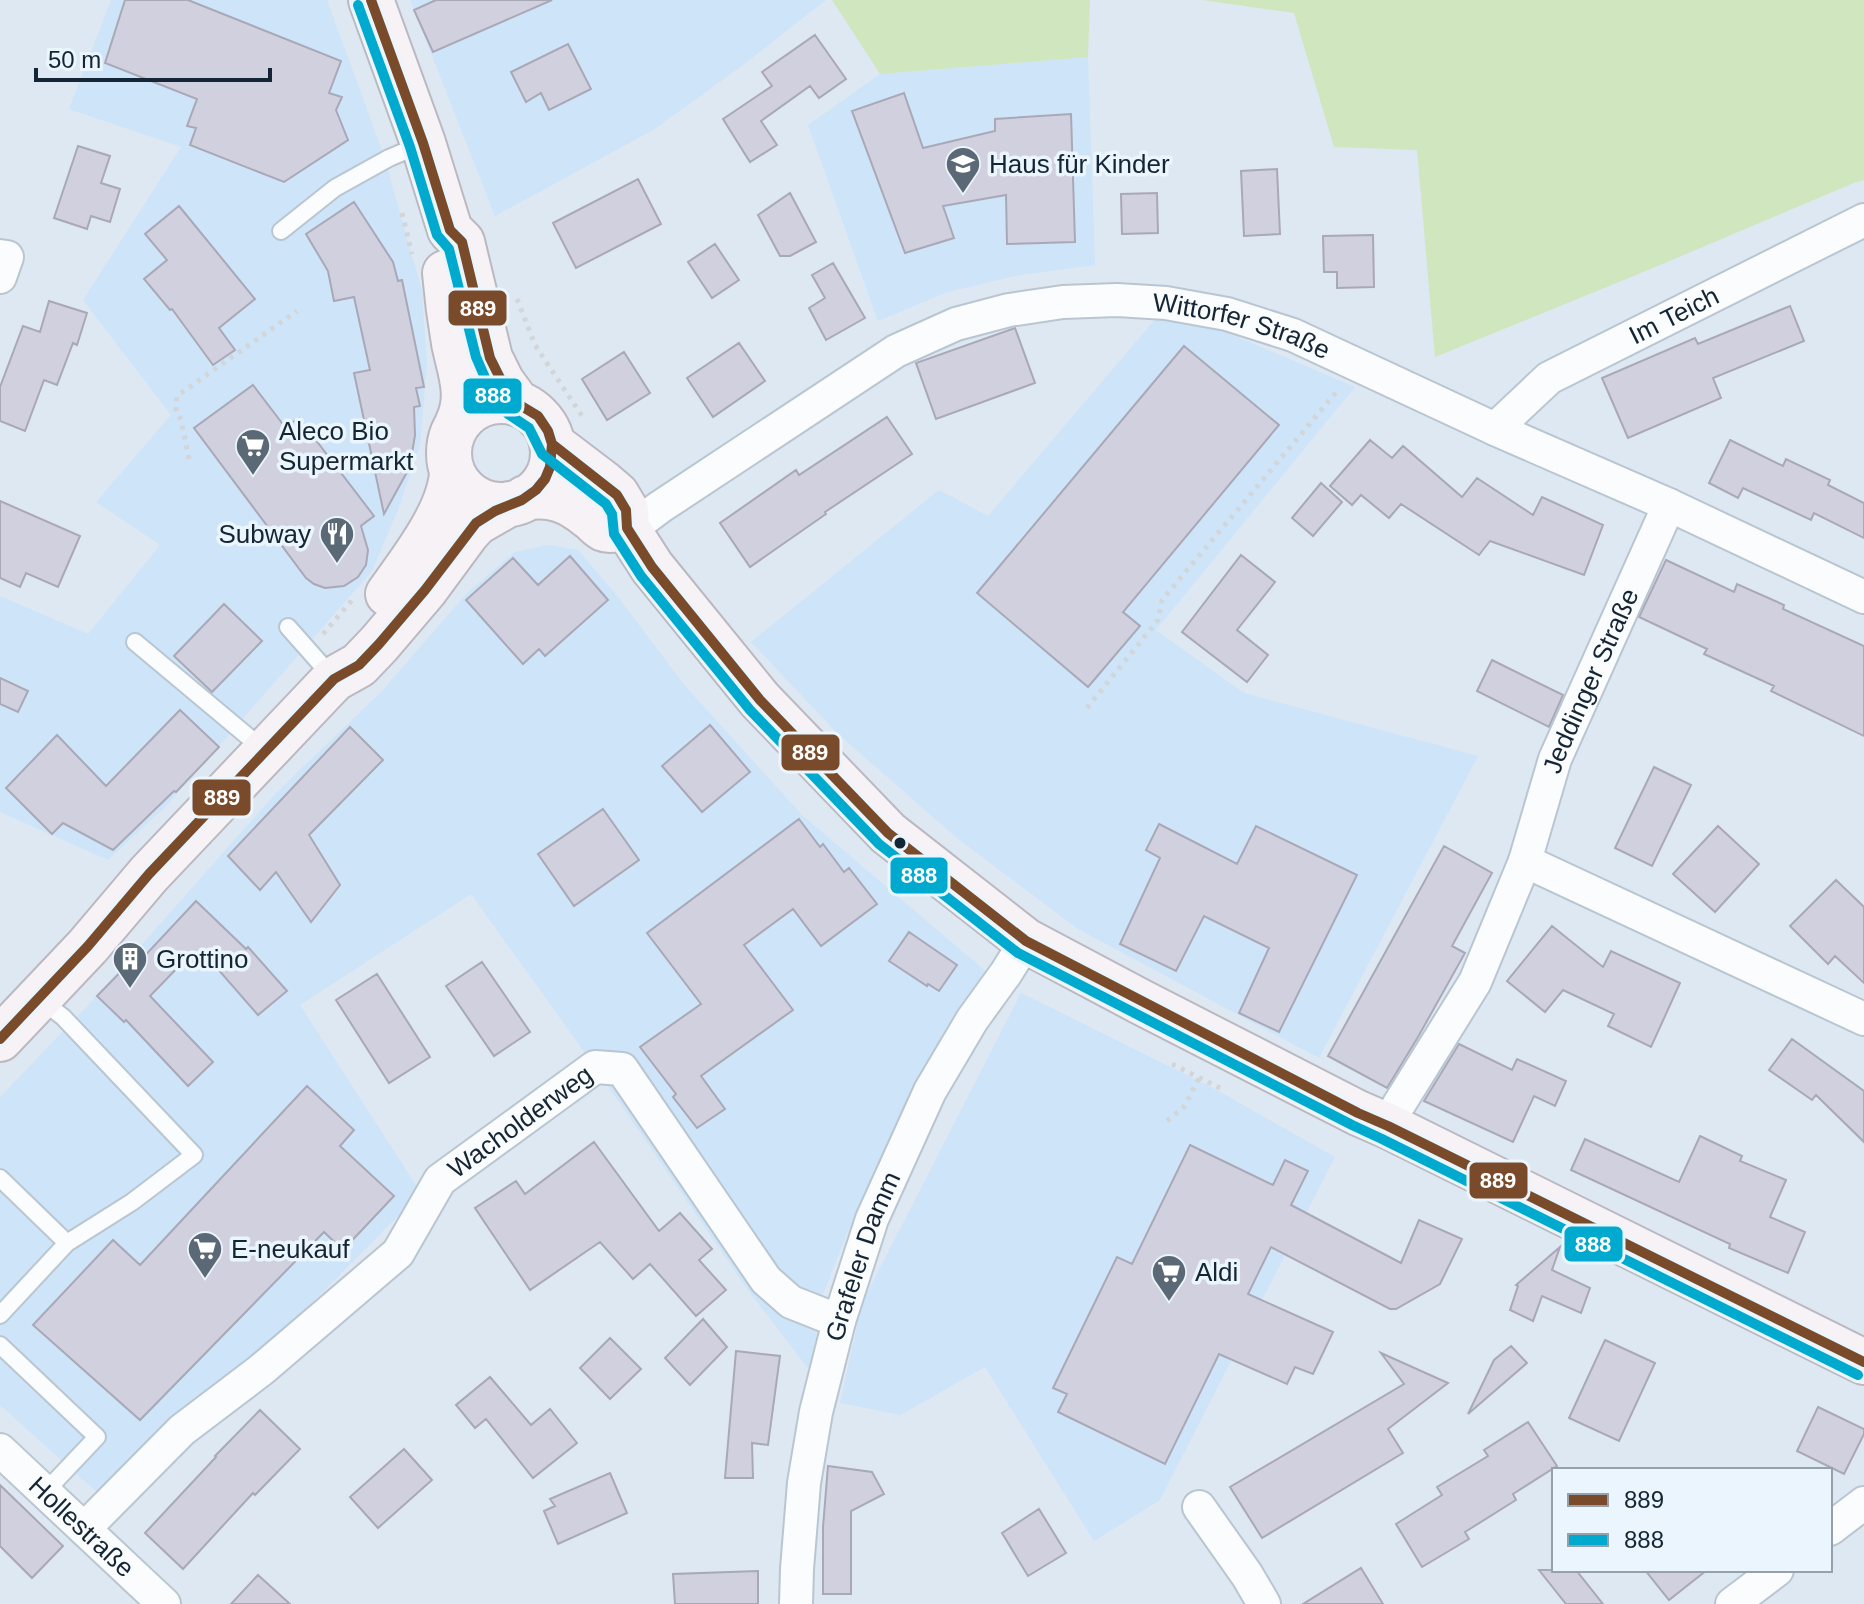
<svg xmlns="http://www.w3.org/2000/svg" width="1864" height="1604" viewBox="0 0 1864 1604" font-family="Helvetica,sans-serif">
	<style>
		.built { fill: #cee4f8 }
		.green { fill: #d0e6bf }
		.building { fill: #d1d0df; stroke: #a9a8b6; stroke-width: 2 }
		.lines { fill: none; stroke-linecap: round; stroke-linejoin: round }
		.lane-casing { stroke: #b9c6d2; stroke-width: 20 }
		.street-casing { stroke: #b9c6d2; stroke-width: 36 }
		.primary-casing { stroke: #bbb9c0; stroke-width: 48 }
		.path { stroke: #d3d6d9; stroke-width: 5; stroke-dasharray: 4 6; stroke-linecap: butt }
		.lane { stroke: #fafcfd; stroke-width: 16 }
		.street { stroke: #fafcfd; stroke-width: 32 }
		.primary { stroke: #f6f2f5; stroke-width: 44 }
		.bus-1-casing { stroke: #ebf5fd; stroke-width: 16 }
		.bus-2-casing { stroke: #ebf5fd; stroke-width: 16 }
		.bus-1 { stroke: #7a4b2a; stroke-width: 10 }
		.bus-2 { stroke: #00a9ce; stroke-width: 10 }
		.bus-dot { fill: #142535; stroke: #ebf5fd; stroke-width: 3 }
		.labels { text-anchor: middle; stroke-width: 7; stroke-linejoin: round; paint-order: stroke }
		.poi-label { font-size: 26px; fill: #142535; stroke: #ebf5fd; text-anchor: start }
		.street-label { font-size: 26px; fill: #142535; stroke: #ebf5fd }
		.line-badge { stroke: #ebf5fd; stroke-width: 3 }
		.badge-label { font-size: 22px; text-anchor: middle; font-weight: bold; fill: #fff }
	</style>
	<rect width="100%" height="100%" fill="#dee8f2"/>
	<!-- built -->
	<path class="built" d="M111,0H327L384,156L422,291L427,365L420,445L398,510L372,571L167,805L108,860L0,812V596L88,634L160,545L96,502L171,415L83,300L181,147L69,109Z
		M410,0H826L739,68L653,130L495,216Z
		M1088,57L1095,265L1015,276L948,292L878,321L808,125L880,74Z
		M1157,317L1221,330L1355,387L1156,630L1244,693L1478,756L1319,1058L1078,929L957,838L837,733L751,642L939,490L988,516Z
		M547,545L578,550L618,597L686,687L802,815L989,974L911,1103L847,1234L823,1294L810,1371L750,1293L595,1067L471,894L300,1005L421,1193L268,1347L154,1434L100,1495L0,1405V1097L91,1002L275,794L382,691L466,594L515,552Z
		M1021,993L1213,1088L1335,1157L1160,1500L1094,1541L985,1367L900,1415L840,1403L862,1303Z"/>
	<!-- green -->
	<path class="green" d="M832,0H1090L1088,57L880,74Z
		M1202,0H1864V180L1854,183L1641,273L1435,357L1417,150L1334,147L1294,13Z"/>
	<!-- building -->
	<path class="building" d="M125,0H188L341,61L329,93L342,97L336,110L348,140L284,182L190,145L196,128L187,126L197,99L105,63Z
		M436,0H552L433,52L414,10Z
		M815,35L846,79L819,98L810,86L761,121L777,145L750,162L723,119L772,86L762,72Z
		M568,44L591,89L549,110L541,93L526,102L511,72Z
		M904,93L923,148L995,131V119L1071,114L1075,242L1007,244L1006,195L943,206L954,238L905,253L852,111Z
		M78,146L110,156L101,183L120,189L110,222L91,216L87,229L54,218Z
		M1277,169L1280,234L1244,236L1241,171Z
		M638,179L661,224L576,268L553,223Z
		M790,193L816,242L790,256H780L758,215Z
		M1157,193L1158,233L1122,234L1121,194Z
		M354,202L393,262L398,281L402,280L424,387L416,388L420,406L414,407L415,435L411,460L407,472L384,514L354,373L370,370L354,297L334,301L328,271L306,234Z
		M179,206L255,299L219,328L235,350L213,365L172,309L170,310L144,279L167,260L145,234Z
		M1373,235L1374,287L1337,288V272H1324L1323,236Z
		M715,244L739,280L712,298L688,262Z
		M833,263L865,318L826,340L809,308L825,298L812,275Z
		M49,301L87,313L77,345L73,343L57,385L44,380L25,431L0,421V387L23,326L40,332Z
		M1790,306L1804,341L1713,378L1721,398L1628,438L1602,378L1695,338L1698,344Z
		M1015,328L1035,383L936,419L916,363Z
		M739,343L765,381L713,417L687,378Z
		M1184,346L1279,425L1123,612L1140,626L1088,687L977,593Z
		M624,352L650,393L607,420L582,379Z
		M253,385L285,427L299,418L374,516L361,526L368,550L366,565L358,577L344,586L325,588L314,584L306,578L194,428Z
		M887,417L912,454L825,512L826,514L750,567L720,523L796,470L799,475Z
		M1370,440L1392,458L1403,446L1462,497L1477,478L1533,515L1542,497L1603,525L1584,575L1490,541L1479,555L1401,504L1389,518L1361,495L1352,505L1330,486Z
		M1730,440L1783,466L1786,459L1830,480L1828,485L1864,503V538L1814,513L1811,520L1743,488L1738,498L1709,483Z
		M1321,483L1342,502L1313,536L1292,518Z
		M0,501L80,536L58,587L26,573L20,587L0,578Z
		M1241,555L1275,582L1237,630L1268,655L1247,682L1182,632Z
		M570,556L608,600L545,656L539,649L523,664L466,600L513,558L538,585Z
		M1666,560L1734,592L1737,584L1784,605L1783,609L1864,646V736L1771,691L1774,686L1704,654L1707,649L1639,617Z
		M224,604L262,641L212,692L174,656Z
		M1492,660L1563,695L1549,727L1477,691Z
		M0,678L28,691L18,712L0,704Z
		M180,710L219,747L176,792L174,791L113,850L63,823L52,834L6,788L57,735L106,786Z
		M710,725L750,772L702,812L662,766Z
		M350,727L383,760L309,835L340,885L311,922L276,872L260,890L228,856Z
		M1654,767L1691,785L1652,866L1615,848Z
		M603,809L639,860L574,906L538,854Z
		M799,819L820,847L823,844L844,872L849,868L877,904L821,946L793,909L744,945L793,1010L701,1076L725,1109L697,1128L673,1097L676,1094L640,1047L701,1004L647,933Z
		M1159,824L1237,864L1256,826L1357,875L1279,1032L1239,1013L1269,948L1204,916L1176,971L1120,944L1160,858L1146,850Z
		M1718,826L1759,864L1715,912L1673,874Z
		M1444,846L1492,873L1452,946L1465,953L1418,1037L1387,1088L1328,1056Z
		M1836,880L1864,907V983L1835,956L1828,964L1790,926Z
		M196,901L246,949L248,947L287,991L258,1015L203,952L191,964L186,959L150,996L213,1062L188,1086L126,1020L124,1022L97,996L135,957L140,961Z
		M1552,926L1603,967L1611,951L1680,983L1651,1047L1608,1026L1614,1014L1563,990L1545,1012L1507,981Z
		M909,932L957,965L939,991L928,984L927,986L889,961Z
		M482,962L530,1032L494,1056L446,986Z
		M377,974L430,1057L389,1083L336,1000Z
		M1792,1039L1864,1091V1142L1816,1095L1812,1100L1769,1070Z
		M1459,1044L1512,1070L1517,1059L1566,1081L1555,1106L1534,1096L1513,1142L1424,1101Z
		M307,1086L354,1130L340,1146L394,1196L343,1250L324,1232L140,1420L33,1325L113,1240L140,1265Z
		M1700,1136L1742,1156L1740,1161L1786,1180L1770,1217L1805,1232L1788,1273L1729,1248L1730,1244L1571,1170L1585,1139L1679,1182Z
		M594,1142L659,1231L680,1213L712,1249L699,1260L726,1290L696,1316L650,1264L633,1279L600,1242L530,1290L475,1208L516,1181L525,1194Z
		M1190,1145L1273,1185L1285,1160L1308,1171L1291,1205L1401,1263L1419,1220L1462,1239L1440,1284L1396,1309H1390L1271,1247L1248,1294L1333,1332L1313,1374L1295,1367L1287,1384L1219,1354L1165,1464L1058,1412L1067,1394L1053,1388L1117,1257L1132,1264Z
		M1560,1247L1552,1270L1590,1288L1581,1313L1542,1296L1533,1321L1510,1310L1518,1286L1516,1285Z
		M703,1319L727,1347L690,1385L665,1358Z
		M610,1338L641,1369L610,1399L580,1368Z
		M1605,1340L1655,1363L1619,1441L1569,1418Z
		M1511,1346L1527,1363L1468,1414L1494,1360Z
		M736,1351L780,1356L768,1445L752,1443L753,1478H725Z
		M1381,1353L1448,1383L1388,1429L1403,1453L1262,1538L1230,1487L1404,1384Z
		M490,1377L531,1425L550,1409L577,1443L533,1478L486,1419L475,1428L456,1405Z
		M1818,1407L1864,1429V1434L1844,1474L1797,1451Z
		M260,1410L300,1449L255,1495L253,1493L183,1569L145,1533L216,1457L215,1456Z
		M1528,1422L1557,1466L1513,1494L1516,1500L1465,1532L1469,1539L1422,1567L1396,1524L1442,1495L1437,1487L1488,1456L1484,1450Z
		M404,1449L432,1480L378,1528L350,1497Z
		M828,1466L872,1472L884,1494L851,1511V1594H823V1527Z
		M610,1473L627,1513L558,1544L544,1511L555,1506L550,1499Z
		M0,1485L63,1546L32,1578L0,1546Z
		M1039,1509L1066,1553L1028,1576L1002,1533Z
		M1361,1568L1383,1604H1303Z
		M1539,1570H1576L1603,1604H1566Z
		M1645,1570H1707L1669,1600Z
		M758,1571V1604H675L673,1574Z
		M258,1575L290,1604H231Z"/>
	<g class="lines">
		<defs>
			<path id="lane" d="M281,231L335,188L389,158L422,144
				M288,627L334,679
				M135,642L264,750
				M0,1178L67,1243
				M0,1315L67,1243L132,1202L194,1155L63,1017L41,1000
				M0,1345L97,1437L44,1493"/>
			<g id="street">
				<path d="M0,256L7,257L0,277"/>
				<path id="s1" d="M1495,429L1549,378L1864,220"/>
				<path id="s2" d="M628,531L660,507L896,351L956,324L1009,310L1063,302L1117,300L1166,303L1227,314L1293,335L1495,429L1669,505L1864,597"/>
				<path id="s3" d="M1525,861L1555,759L1669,505"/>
				<path d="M1388,1126L1398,1106L1475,982L1525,861L1864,1019"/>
				<path id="s4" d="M0,1450L164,1604"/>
				<path d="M1199,1507L1247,1575L1264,1604"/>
				<path id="s5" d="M84,1529L182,1430L261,1370L398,1253L440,1180L595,1067L622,1069L766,1280L791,1302L839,1321"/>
				<path d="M1830,1529L1864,1503"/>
				<path id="s6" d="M796,1604L797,1569L804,1483L816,1412L839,1321L872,1219L930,1091L972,1020L1006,973L1026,941"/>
				<path d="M1732,1604L1777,1570"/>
			</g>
			<path id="primary" d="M371,0L423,143L450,230L462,242L490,358L502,382L518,404
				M445,273C447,297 450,320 454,343C460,372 471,396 457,424
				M449 453a52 52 0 1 1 104 0a52 52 0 1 1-104 0Z
				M552,444L602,482L617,495L626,510L627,528L652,567L760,700L888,833L1026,941L1141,1002L1358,1113L1388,1126L1864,1362
				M525,498C551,493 570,501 589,517C594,520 599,527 604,529C613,533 618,525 628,531
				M388,594C411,562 451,511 452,471
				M0,1039L88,946L149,874L334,679L359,665L379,644L425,590L467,533L476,523L509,504"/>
		</defs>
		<!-- lane casing -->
		<use href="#lane" class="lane-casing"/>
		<!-- street casing -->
		<use href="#street" class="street-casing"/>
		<!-- primary casing -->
		<use href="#primary" class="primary-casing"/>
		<!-- path -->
		<path class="path" d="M402,213L412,254
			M517,299L535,345L584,419
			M189,459L181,420L176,411L177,396L297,311
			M323,634L353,599
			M1087,708L1158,620L1162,600L1338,390
			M1172,1064L1220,1088
			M1167,1121L1184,1107L1199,1078"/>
		<!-- lane -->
		<use href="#lane" class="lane"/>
		<!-- street -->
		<use href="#street" class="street"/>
		<!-- primary -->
		<use href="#primary" class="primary"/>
		<defs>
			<path id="bus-1" d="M552,444L617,495L626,510L627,528L652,567L760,700L888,833L1026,941L1358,1113L1388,1126L1864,1362
				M0,1039L88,946L149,874L334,679L359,665L379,644L425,590L476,523L495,511L522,500L536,490L545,479L550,467L552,444L548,431L538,416L518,404L513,398L502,382L490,358L462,242L450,230L423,143L371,0"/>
			<path id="bus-2" d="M358,5L410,147L437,235L449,249L476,357L493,396L508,414L529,428L542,454L606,504L612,514L614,534L641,576L750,710L879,844L1018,953L1352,1125L1382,1139L1858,1375"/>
		</defs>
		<!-- bus-1 casing -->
		<use href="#bus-1" class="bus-1-casing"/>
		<!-- bus-2 casing -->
		<use href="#bus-2" class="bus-2-casing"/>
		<!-- bus-1 -->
		<use href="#bus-1" class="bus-1"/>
		<!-- bus-2 -->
		<use href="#bus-2" class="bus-2"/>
	</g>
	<!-- icons -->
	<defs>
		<symbol id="school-pin" viewBox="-11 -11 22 30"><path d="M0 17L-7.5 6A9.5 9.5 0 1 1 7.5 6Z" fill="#5b6977" stroke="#ebf5fd"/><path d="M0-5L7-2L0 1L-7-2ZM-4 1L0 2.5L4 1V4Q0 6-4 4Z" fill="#fff"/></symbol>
		<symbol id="supermarket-pin" viewBox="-11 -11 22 30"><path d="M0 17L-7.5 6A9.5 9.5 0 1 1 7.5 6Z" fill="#5b6977" stroke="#ebf5fd"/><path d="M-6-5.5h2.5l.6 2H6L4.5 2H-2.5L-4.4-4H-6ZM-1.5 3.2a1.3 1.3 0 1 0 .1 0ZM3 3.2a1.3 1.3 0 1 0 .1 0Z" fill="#fff"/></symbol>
		<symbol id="restaurant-pin" viewBox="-11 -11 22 30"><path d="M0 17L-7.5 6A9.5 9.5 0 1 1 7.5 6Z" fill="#5b6977" stroke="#ebf5fd"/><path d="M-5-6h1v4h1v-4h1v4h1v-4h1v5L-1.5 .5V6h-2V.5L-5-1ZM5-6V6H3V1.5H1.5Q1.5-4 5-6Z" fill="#fff"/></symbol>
		<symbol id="building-pin" viewBox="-11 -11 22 30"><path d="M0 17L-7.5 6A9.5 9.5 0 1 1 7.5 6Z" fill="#5b6977" stroke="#ebf5fd"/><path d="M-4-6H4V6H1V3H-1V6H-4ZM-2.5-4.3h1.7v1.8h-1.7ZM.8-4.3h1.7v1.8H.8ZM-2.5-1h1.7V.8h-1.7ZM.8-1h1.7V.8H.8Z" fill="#fff"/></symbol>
	</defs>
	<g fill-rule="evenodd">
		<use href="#school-pin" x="943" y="144" width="40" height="54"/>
		<use href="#supermarket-pin" x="233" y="426" width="40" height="54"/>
		<use href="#restaurant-pin" x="317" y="514" width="40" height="54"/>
		<use href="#building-pin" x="110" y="939" width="40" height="54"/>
		<use href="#supermarket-pin" x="185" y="1229" width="40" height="54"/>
		<use href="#supermarket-pin" x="1149" y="1252" width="40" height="54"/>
	</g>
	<!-- markers -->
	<circle class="bus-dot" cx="900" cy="843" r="7"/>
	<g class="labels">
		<!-- poi labels -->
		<g class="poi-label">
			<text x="989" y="173">Haus für Kinder</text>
			<text x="279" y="440">Aleco Bio<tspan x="279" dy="30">Supermarkt</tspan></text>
			<text x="311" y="543" text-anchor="end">Subway</text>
			<text x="156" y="968">Grottino</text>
			<text x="231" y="1258">E-neukauf</text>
			<text x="1195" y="1281">Aldi</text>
		</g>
		<!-- street labels -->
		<g class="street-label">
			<text dy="9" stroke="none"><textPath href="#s1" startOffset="214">Im Teich</textPath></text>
			<text dy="9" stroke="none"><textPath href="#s2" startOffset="680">Wittorfer Straße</textPath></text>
			<text dy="9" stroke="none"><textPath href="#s3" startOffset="192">Jeddinger Straße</textPath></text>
			<text dy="9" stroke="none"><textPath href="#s5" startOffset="602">Wacholderweg</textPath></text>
			<text dy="9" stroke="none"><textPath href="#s6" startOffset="356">Grafeler Damm</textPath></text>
			<text dy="9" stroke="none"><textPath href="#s4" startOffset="112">Hollestraße</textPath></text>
		</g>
	</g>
	<g class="line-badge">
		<rect x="447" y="289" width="61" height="38" rx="8" fill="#7a4b2a"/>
		<rect x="462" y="377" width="61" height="38" rx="8" fill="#00a9ce"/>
		<rect x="780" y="733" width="61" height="39" rx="8" fill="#7a4b2a"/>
		<rect x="191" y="778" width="61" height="39" rx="8" fill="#7a4b2a"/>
		<rect x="889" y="856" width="60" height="39" rx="8" fill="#00a9ce"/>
		<rect x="1468" y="1161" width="61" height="39" rx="8" fill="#7a4b2a"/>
		<rect x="1563" y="1225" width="61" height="38" rx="8" fill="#00a9ce"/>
	</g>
	<g class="badge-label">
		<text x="478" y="316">889</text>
		<text x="493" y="403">888</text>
		<text x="810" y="760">889</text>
		<text x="222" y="805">889</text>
		<text x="919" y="883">888</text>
		<text x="1498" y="1188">889</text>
		<text x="1593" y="1252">888</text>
	</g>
	<!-- legend -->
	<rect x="1552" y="1468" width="280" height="104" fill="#ebf5fd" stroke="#95a2ad" stroke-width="2"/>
	<rect x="1568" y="1494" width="40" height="12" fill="#7a4b2a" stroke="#95a2ad" stroke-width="2"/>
	<text x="1624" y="1508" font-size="24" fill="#142535">889</text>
	<rect x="1568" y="1534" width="40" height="12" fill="#00a9ce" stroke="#95a2ad" stroke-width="2"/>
	<text x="1624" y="1548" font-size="24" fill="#142535">888</text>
	<!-- scale -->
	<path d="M36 68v12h234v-12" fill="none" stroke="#142535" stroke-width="4"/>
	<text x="48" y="68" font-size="24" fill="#142535" stroke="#ebf5fd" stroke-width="6" paint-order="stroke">50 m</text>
</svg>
